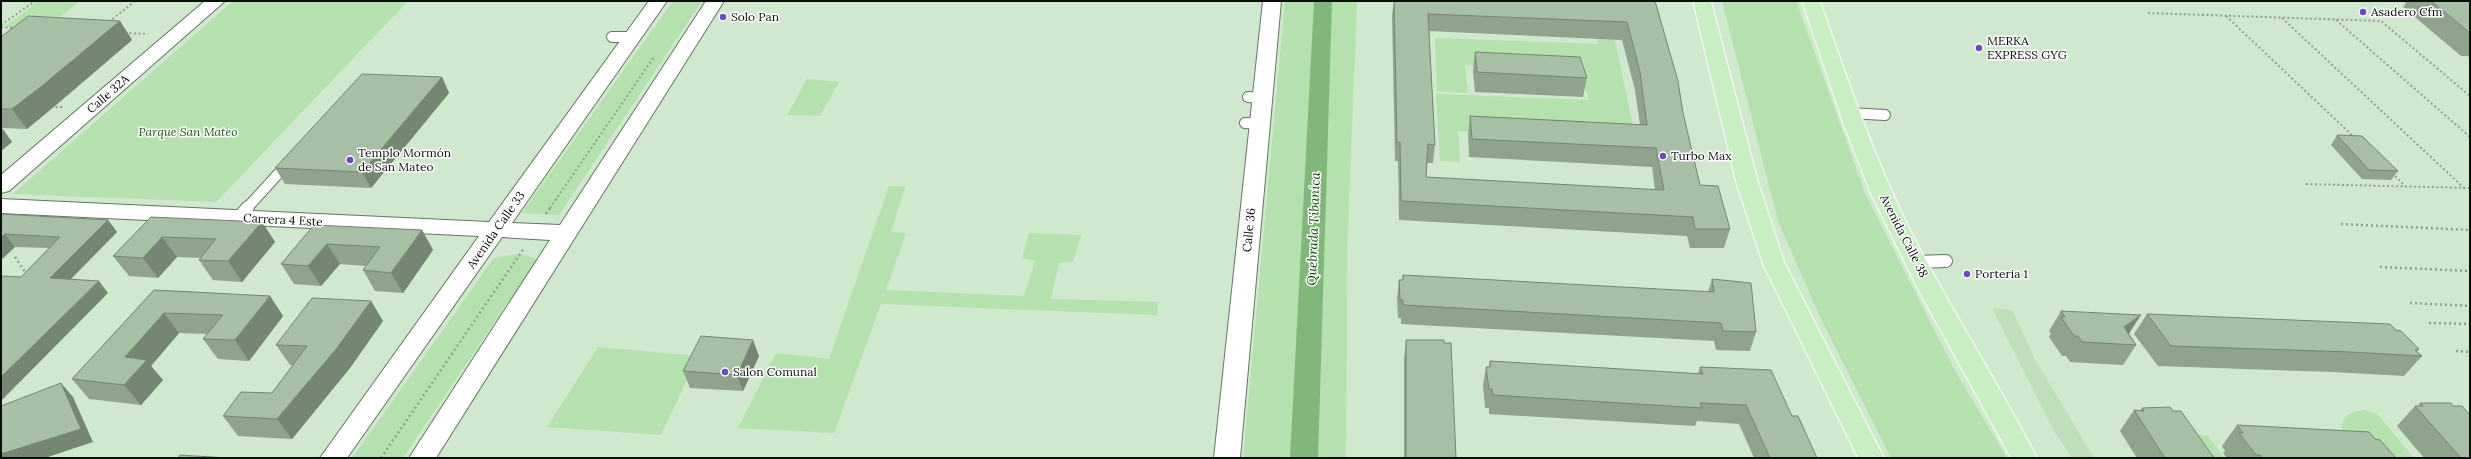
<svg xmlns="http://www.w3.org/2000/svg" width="2471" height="459" viewBox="0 0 2471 459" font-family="Lora,serif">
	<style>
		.built { fill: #c0ddbc }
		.green { fill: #b4e1ae }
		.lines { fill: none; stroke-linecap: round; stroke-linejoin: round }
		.canal { fill: #81b77a; fill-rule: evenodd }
		.service-far1-casing { stroke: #62775f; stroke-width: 12 }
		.service-casing { stroke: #62775f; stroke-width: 14 }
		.minor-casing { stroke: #62775f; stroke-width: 2 }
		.tertiary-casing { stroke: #62775f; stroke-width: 2 }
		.primary-casing { stroke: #fff; stroke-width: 2 }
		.path-far1 { stroke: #90a28d; stroke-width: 2; stroke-dasharray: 2 2.5; stroke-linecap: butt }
		.path { stroke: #90a28d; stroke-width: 2.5; stroke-dasharray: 2 3; stroke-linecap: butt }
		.service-far1 { stroke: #fff; stroke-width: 10 }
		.service { stroke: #fff; stroke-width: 12 }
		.minor { fill: #fff; fill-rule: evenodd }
		.tertiary { fill: #fff; fill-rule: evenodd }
		.primary { fill: #c9eec4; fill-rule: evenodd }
		.wall { fill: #90a48d; fill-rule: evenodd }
		.shaded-wall { fill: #758673 }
		.building { fill: #a7bfa4; stroke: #758673; fill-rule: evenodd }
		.poi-dot { fill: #6c4ac3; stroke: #fff; stroke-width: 1.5 }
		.labels { text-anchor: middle; stroke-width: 3; stroke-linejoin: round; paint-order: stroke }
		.poi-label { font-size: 12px; fill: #080f07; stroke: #fff; text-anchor: start }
		.street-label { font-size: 12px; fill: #080f07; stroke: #fff }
		.park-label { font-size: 12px; font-style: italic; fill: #105c08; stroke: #fff }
		.water-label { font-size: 13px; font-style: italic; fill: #053f00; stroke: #fff }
	</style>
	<rect width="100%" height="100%" fill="#d0e8cd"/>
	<!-- built -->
	<path class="built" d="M1992,308L2012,310L2036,361L2094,458H2072L2054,431Z"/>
	<!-- green -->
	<path class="green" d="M39,1H80L45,29L4,27Z
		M233,1H408L216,202L13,194Z
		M673,1H702L559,215L522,213Z
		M1285,1H1357L1347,255L1346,458H1243Z
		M1722,1H1796L1865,193L1954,369L2007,458H1891L1821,319L1778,221Z
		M1592,17H1610L1636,140L1458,131L1460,162L1440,161L1436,94L1589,100L1582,73L1465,65L1468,93L1437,91L1435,38L1598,44Z
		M807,79L839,82L820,116L787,115Z
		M889,186L905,187L891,232L906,233L886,290L1024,296L1035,261L1022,258L1029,233L1081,235L1073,262L1059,263L1051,299L1158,302L1157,315L881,304L834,433L738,428L776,353L829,359Z
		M520,254L537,259L403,458H352L494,258Z
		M598,347L698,356L661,435L547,427Z
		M2364,410L2378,415L2414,458H2367L2341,427C2345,414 2351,412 2364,410Z
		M2182,434L2208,436L2224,458H2199Z"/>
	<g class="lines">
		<!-- canal -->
		<path class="canal" d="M1314,1H1332L1318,458H1290Z"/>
		<defs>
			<path id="service-far1" d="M612,37H632
				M1248,97L1262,98
				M1849,113L1885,115
				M1245,123L1260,124
				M247,208L289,162"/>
			<path id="service" d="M238,218L248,207
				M1916,262L1946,261"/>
			<path id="minor" d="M205,1H225L9,191L1,193V175Z
				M1263,1H1281L1240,458H1214Z"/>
			<path id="tertiary" d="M649,1H667L512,223L560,225L706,1H724L436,458H409L550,240L502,237L347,458H320L479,236L1,213V199L489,222Z"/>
			<path id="primary" d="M1693,1H1711L1758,182L1785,264L1884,458H1858L1763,264L1736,182Z
				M1802,1H1820C1847,78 1873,155 1909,228C1949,307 1997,380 2037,458H2011L1921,295L1871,194L1843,123Z"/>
		</defs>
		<!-- service-far1 casing -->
		<use href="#service-far1" class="service-far1-casing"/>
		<!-- service casing -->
		<use href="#service" class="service-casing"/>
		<!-- minor casing -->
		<use href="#minor" class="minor-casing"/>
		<!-- tertiary casing -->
		<use href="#tertiary" class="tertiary-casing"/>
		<!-- primary casing -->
		<use href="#primary" class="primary-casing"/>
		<!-- path-far1 -->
		<path class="path-far1" d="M2148,13L2381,21L2470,96
			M2226,16L2355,138
			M2282,18L2464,188
			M2336,20L2470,137
			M109,22L135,1
			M1,25L35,1
			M1,27L16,28
			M125,33L148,34
			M51,107H62
			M2392,173L2405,186
			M2306,184L2470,188
			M550,208L654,57"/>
		<!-- path -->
		<path class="path" d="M546,214L551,207
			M2341,224L2470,230
			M15,257L27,275
			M2380,267L2470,271
			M2410,303L2470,306
			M2429,323L2470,324
			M2456,351L2470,352
			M381,458L524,248"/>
		<!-- service-far1 -->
		<use href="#service-far1" class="service-far1"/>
		<!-- service -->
		<use href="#service" class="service"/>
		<!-- minor -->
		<use href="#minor" class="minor"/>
		<!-- tertiary -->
		<use href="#tertiary" class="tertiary"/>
		<!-- primary -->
		<use href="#primary" class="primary"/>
	</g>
	<!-- wall -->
	<path class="wall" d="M1394,1H1655L1683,113L1700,185L1730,229L1724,248H1690L1687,236L1399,220L1398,161H1395L1392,15ZM1429,31L1622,40L1635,90L1640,125L1470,116L1468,134L1469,157L1652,167L1655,190L1426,177L1427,163H1433L1435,145Z
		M2403,1H2470V59L2468,56H2461L2403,7L2406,3Z
		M120,21L132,40L56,105L27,129L2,128L12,142L1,151V37Z
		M1475,52L1587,78L1583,97L1475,92L1473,71Z
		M442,77L449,93L371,188L285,184L275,168Z
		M2337,135L2398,171L2391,180L2362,179L2331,145Z
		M1,214L108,220L117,232L71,279L108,293L21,277L49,248L15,247L1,260Z
		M151,217L262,222L275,242L242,282L213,280L199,260L200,258L177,257L158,278L129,276L113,256Z
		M314,225L422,230L433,250L403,293L375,291L363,270L366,266L340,264L321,286L294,284L281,264Z
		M1403,275L1708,292L1712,279L1756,332L1750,351L1716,350L1714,341L1401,324V318H1398L1397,298L1399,280H1402Z
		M154,290L270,296L283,316L249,361L218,359L203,339L207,334L179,333L151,366L163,380L141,405L89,399L72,379Z
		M371,301L383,321L350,368L292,439L238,436L223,416L272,393L293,365H290L276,345Z
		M2061,311L2129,334L2136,345L2123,365L2070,362L2066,356H2062L2049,337L2051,334L2049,331Z
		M2147,314L2396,330L2419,349L2417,352L2422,356L2404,376L2333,372L2158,366L2134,334Z
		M1406,340L1456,458H1404V360Z
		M759,356L743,391L690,388L683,371Z
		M1490,361L1698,374L1700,367L1792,416L1817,458H1754L1739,424L1697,421L1695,426L1489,414V408H1485L1483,385L1486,367H1489Z
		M2420,403L2470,458H2424L2397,426L2415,406H2418Z
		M2142,408L2214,458H2137L2120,431L2134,410L2140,411Z
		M2237,425L2375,439L2396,458H2227L2223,453L2225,451L2222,446Z"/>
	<!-- shaded-wall -->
	<path class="shaded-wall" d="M120,21L132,40L56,105L27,129L12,109Z
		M442,77L449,93L371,188L362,172Z
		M1,127L12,142L1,151Z
		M108,220L117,232L60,290L50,278Z
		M262,222L275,242L242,282L228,261Z
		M422,230L433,250L403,293L391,273Z
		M5,234L15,247L1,260V238Z
		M162,237L177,257L158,278L143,258Z
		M327,244L340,264L321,286L308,266Z
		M99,281L108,293L1,401V377Z
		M270,296L283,316L249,361L235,340Z
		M371,301L383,321L350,368L292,439L277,419Z
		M164,313L179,333L151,366L163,380L141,405L124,385L125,357Z
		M2141,315L2128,335L2124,327Z
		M753,340L759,356L743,391L737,375Z
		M61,383L73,397L93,442L45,458H1V454Z"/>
	<!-- building -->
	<path class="building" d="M1394,1H1655L1678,81L1683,113L1700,185L1718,186L1730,229H1695L1693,217L1401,201L1400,142L1397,143ZM1428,14L1627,22L1640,72L1647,125L1470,116L1472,139L1656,148L1664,190L1426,177L1428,144L1435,145Z
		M2431,1H2470V33Z
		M28,16L120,21L42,86L12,109H1V37Z
		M1475,52L1580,57L1587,78L1477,72Z
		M362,74L442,77L362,172L275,168Z
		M2337,135L2362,136L2398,171L2369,170Z
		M1,214L108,220L50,278L99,281L1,377V276L21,277L60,237L5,234L1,238Z
		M151,217L262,222L228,261L199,260L216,239L162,237L143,258L113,256Z
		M314,225L422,230L391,273L363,270L380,247L327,244L308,266L281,264Z
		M1403,275L1714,292L1712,279L1751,283L1756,332L1723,331L1721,323L1403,305V300H1400L1399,280H1403Z
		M154,290L270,296L235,340L203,339L223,315L164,313L125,357L147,360L124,385L72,379Z
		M312,298L371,301L337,348L277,419L223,416L241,392L272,393L307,346L276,345Z
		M2061,311L2141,315L2124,327L2136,345L2082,342L2078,336H2074L2061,317H2065Z
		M2147,314L2390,324L2396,330L2401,331L2419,349L2415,350L2422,356L2350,352L2171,346Z
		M701,336L753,340L737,375L683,371Z
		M1406,340H1444V343H1451L1456,458H1406Z
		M1490,361L1703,374L1700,367L1771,370L1792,416H1798L1817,458H1770L1746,405L1700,403L1702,408L1493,395L1492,389H1489L1486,367H1490Z
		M61,383L81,429L1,454V406Z
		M2420,403H2451L2453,406H2462L2470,415V458H2461L2415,406H2423Z
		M2170,407L2173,411H2181L2214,458H2165L2134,410L2144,411L2142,408Z
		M2237,425L2369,432L2375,439L2380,440L2396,458H2262L2260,455H2256L2239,433H2243Z
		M180,455L227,458H178Z"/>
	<!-- markers -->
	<g class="poi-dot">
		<circle cx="2363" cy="12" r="4"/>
		<circle cx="723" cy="17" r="4"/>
		<circle cx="1979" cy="48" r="4"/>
		<circle cx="1663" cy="156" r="4"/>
		<circle cx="350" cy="160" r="4"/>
		<circle cx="1967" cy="274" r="4"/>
		<circle cx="725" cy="372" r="4"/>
	</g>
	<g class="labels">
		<!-- poi labels -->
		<g class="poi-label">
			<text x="2371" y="16">Asadero Cfm</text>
			<text x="731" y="21">Solo Pan</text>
			<text x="1987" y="45">MERKA<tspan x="1987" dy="14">EXPRESS GYG</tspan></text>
			<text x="358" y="157">Templo Mormón<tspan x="358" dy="14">de San Mateo</tspan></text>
			<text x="1671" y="160">Turbo Max</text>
			<text x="1975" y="278">Porteria 1</text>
			<text x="733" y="376">Salon Comunal</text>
		</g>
		<!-- street labels -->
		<g class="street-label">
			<text transform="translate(108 94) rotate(-41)" y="4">Calle 32A</text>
			<text transform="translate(283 220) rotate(3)" y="4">Carrera 4 Este</text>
			<text transform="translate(496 230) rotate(-55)" y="4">Avenida Calle 33</text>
			<text transform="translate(1249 230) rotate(-84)" y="4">Calle 36</text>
			<text transform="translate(1904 236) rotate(63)" y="4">Avenida Calle 38</text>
		</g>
		<!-- park labels -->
		<g class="park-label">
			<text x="188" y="136">Parque San Mateo</text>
		</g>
		<!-- water labels -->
		<g class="water-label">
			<text transform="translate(1313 229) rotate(-88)" y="5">Quebrada Tibaníca</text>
		</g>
	</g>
	<!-- border -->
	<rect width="2471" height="459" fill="none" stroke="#080f07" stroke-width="4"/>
</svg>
